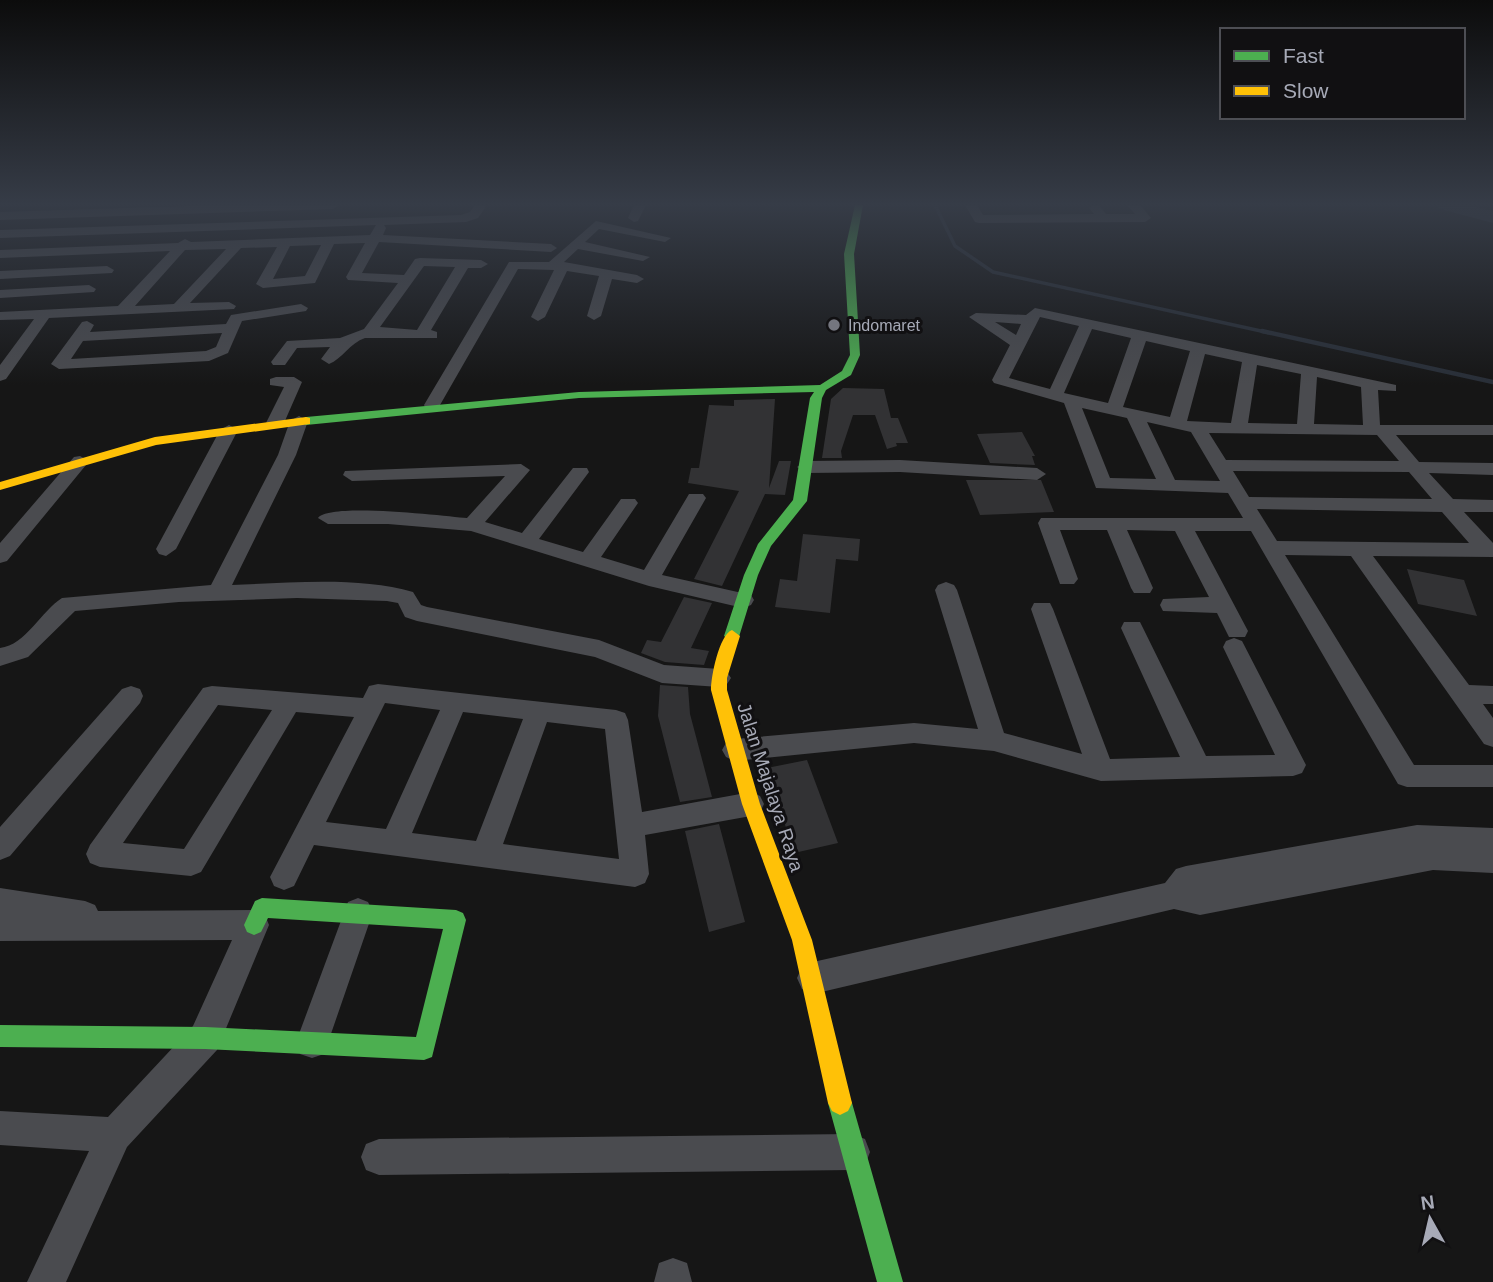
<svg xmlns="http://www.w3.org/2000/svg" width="1493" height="1282" viewBox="0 0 1493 1282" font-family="Arial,sans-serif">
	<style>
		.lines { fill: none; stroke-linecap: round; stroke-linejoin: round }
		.stream-far1 { stroke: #292f38; stroke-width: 3.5 }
		.stream { stroke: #292f38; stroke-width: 4.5 }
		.river { fill: #292f38; fill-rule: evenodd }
		.building { fill: #323234 }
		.street { fill: #4a4b4f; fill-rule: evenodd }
		.fast { fill: #4caf50; fill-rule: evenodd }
		.slow { fill: #ffc107; fill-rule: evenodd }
		.poi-dot { fill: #74767f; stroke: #111012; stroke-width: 2.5 }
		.labels { text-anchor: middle; stroke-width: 6; stroke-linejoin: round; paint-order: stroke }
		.far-poi-label { font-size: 16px; fill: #a7aab7; stroke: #111012; text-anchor: start }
		.street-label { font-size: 19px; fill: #a7aab7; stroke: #111012 }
	</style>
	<rect width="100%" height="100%" fill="#161616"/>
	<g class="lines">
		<!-- stream-far1 -->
		<path class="stream-far1" d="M935,205L955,246L993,272L1270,333"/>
		<!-- stream -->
		<path class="stream" d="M1262,331L1493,382"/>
		<!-- river -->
		<path class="river" d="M1437,205H1468L1493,211V223L1440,209Z"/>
	</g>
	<!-- building -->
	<path class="building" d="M843,388L884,389L891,418H898L908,443H896L897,446L887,449L875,415H853L841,451L842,458H822L831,399Z
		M775,399L769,488L779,461H791L785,495L765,494L722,586L694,579L739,491L688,483L691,468H699L709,405L734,406V400Z
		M1022,432L1035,456H1032L1035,465L990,463L977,434Z
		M966,480H1041L1054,512L980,515Z
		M803,534L860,539L858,561L836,559L830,613L775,607L780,579L797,581Z
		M1407,569L1464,580L1477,616L1418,604Z
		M684,597L712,603L691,648L709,651L704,665L665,662L641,653L647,640L661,642Z
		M660,685L688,687L690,714L712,797L680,802L658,716Z
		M807,760L838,843L794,853L767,768Z
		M719,824L745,922L709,932L685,831Z"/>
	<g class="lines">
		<!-- street -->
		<path class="street" d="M221,205H339L333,209L0,220V212Z
			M475,205H487L478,218L466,222L384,225L386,228L383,235L551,244L557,248L551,252L379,242L362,273L404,275L415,259L420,258L481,260L488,264L481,268H468L431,330L437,332V338H365C350,343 342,359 329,364L321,359L330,347L297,348L285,365H273L271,362L287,341L340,338L364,329L398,283L348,280L346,277L365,243L334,244L315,283L263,288L256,284L277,247L241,248L190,303L229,302L236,306L234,309L49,318L6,379L0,381V365L34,319L0,320V312L118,306L170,251L0,258V250L178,243L185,239L191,242L370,235L376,225L0,238V230L461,215L470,212ZM321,245L305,276L273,279L290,246ZM226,249L174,304L135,306L185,250ZM424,266L455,267L417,330L380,327Z
			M634,205H646L638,221L634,222L628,218Z
			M965,205H977L983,215L1094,214L1089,208L1092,205H1099L1106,214H1135L1127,205H1140L1151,218L1145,222L979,223L975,222Z
			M596,221L671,238L665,242L599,229L585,242L650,257L643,261L578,249L564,262L637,275L644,279L637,283L612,279L601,316L594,320L587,316L599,276L567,271L545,317L538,321L531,317L554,270L518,269L440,405L432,410L426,409L424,405L509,262H549Z
			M107,266L114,270L112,273L0,279V271Z
			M89,285L96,289L94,292L0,298V290Z
			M301,304L308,308L306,311L242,321L228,353L209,361L59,369L51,364L82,322L87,321L94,325L90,332L226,324L231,315ZM222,333L216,347L206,351L71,359L83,341Z
			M1035,308L1396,385V391L1378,390L1380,425H1493V435H1396L1419,462L1493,463V475L1429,473L1453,499L1493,500V512H1464L1493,543V557L1373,556L1469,685L1493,686V704H1483L1493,718V747L1484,744L1351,556L1285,555L1414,765H1493V787H1407L1398,784L1251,531H1195L1248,631L1245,637H1229L1217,613L1163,611L1160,605L1163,599L1209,597L1175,531L1127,530L1153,588L1150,593H1134L1131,588L1107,530H1060L1078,579L1074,584H1060L1038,523L1041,518H1243L1228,493L1096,488L1064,403L994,383L992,380L1010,345L969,317L976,313L1026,315ZM1040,317L1079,326L1050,389L1009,378ZM995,322L1021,324L1016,335ZM1092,329L1131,338L1108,403L1064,393ZM1146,341L1190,351L1170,417L1123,407ZM1205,354L1242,362L1231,423L1187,421ZM1257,365L1301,374L1297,424L1248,423ZM1317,377L1361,387L1363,425L1314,424ZM1082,408L1127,418L1156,479L1110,478ZM1147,422L1191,432L1220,481L1175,480ZM1209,433L1377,435L1399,461L1226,460ZM1233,471L1409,472L1432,499L1249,497ZM1257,509L1442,512L1469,543L1277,541Z
			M276,377H294L302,382L284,423L275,428L266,423L284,387L270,385V379Z
			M299,416L308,421L296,455L232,585C288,583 359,576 413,592L421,605L427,607L599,640L664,665L719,669L727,672L731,678L727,684L719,687L662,683L595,657L417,621L405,617L398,603L387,601L297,598L179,602L75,611L28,657L0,666V648C26,645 41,611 62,598L211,585L278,455L290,421Z
			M229,425L238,430L176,549L166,556L159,554L156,549L220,430Z
			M80,456L89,461L86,465L7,561L0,563V543L74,457Z
			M900,460L1037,468L1046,474L1037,480L900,472L806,473L797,467L806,461Z
			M521,464L530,470L485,522L522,533L573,468H587L589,472L539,539L583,552L621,499H635L638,503L601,557L644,570L689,494H703L706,498L662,575L751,595L754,600L751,605L743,608L649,586L471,531L388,524H328L318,518C329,502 444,516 467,518L505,476L352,481L343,475L345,471Z
			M946,582L954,585L957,590L1004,733L1082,754L1031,609L1034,603H1050L1053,609L1110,759L1180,757L1121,628L1124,622H1140L1143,628L1206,756L1275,755L1223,647L1226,641L1234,638L1242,641L1306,765L1302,773L1293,776L1101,781L994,751L914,743L735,761L726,757L722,750L726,743L735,739L914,723L978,729L935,590L938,585Z
			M378,684L616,710L625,713L628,720L642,812L751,792L760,796L764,804L760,812L751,816L645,835L649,874L645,883L635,887L314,845L294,886L284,890L274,886L270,877L354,717L296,712L201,872L191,876L100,867L90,863L86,854L90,845L203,688L212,686L363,698L369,686ZM385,703L440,710L386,829L326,822ZM218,705L272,710L184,849L123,843ZM463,712L523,719L476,841L412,833ZM547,722L605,729L619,859L503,844Z
			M131,686L140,689L143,696L140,703L10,856L0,860V827L122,689Z
			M1417,825L1493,828V873L1433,870L1200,915L1174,909L813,994L802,989L797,978L802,967L813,962L1165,883L1176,869L1186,866Z
			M0,888L85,901L95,905L98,911L254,910L265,915L269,925L217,1050L127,1147L66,1282H27L89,1151L0,1145V1111L108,1117L193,1026L232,940L0,941Z
			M358,898L368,902L373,912L324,1054L312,1058L300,1054L296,1042L348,902Z
			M852,1134L865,1139L870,1152L865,1165L852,1170L379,1175L366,1170L361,1157L366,1144L379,1139Z
			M673,1258L687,1263L692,1282H654L659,1263Z"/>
		<!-- fast -->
		<path class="fast" d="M855,205H863L854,254L860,355L851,375L826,390L822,398L807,501L771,546L758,575L738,640L732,642L724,636L744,575L758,544L793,500L810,398L814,392L579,398L306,425L300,421L306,417L579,392L820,385L842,371L850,355L844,254Z
			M262,898L456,910L463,913L466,920L432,1057L424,1060L205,1049L0,1047V1025L205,1027L416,1037L443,929L268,918L261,932L254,935L247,932L244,925L255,901Z
			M840,1091L848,1095L852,1103L903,1282H877L828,1103L832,1095Z"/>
		<!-- slow -->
		<path class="slow" d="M306,417L310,418V424L156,445L0,490V482L155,437Z
			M732,630L740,636L727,678V690L760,804L812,940L852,1103L848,1111L840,1115L832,1111L828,1103L792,940L742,804L711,690C711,677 719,635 732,630Z"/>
	</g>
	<!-- sky -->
	<linearGradient id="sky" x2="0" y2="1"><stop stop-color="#0c0c0c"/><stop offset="0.53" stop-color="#363c47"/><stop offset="1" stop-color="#363c47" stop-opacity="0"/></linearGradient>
	<rect width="1493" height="385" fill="url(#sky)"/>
	<!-- markers -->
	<circle class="poi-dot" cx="834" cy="325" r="7"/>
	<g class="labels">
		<!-- far-poi labels -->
		<g class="far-poi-label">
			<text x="848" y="331">Indomaret</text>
		</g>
		<!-- street labels -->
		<g class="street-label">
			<text transform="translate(771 787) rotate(72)" y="7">Jalan Majalaya Raya</text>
		</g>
	</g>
	<!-- legend -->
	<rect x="1220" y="28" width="245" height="91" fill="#111012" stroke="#4d4e54" stroke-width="2"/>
	<rect x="1234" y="51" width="35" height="10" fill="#4caf50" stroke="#4d4e54" stroke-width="2"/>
	<text x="1283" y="63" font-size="21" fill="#a7aab7">Fast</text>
	<rect x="1234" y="86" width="35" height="10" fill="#ffc107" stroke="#4d4e54" stroke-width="2"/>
	<text x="1283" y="98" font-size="21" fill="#a7aab7">Slow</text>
	<!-- north arrow -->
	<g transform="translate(1430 1219) rotate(352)" stroke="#111012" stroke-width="5" paint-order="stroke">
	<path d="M0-5L12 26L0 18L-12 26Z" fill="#a7aab7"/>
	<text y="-10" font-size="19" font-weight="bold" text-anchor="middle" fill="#a7aab7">N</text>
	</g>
</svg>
